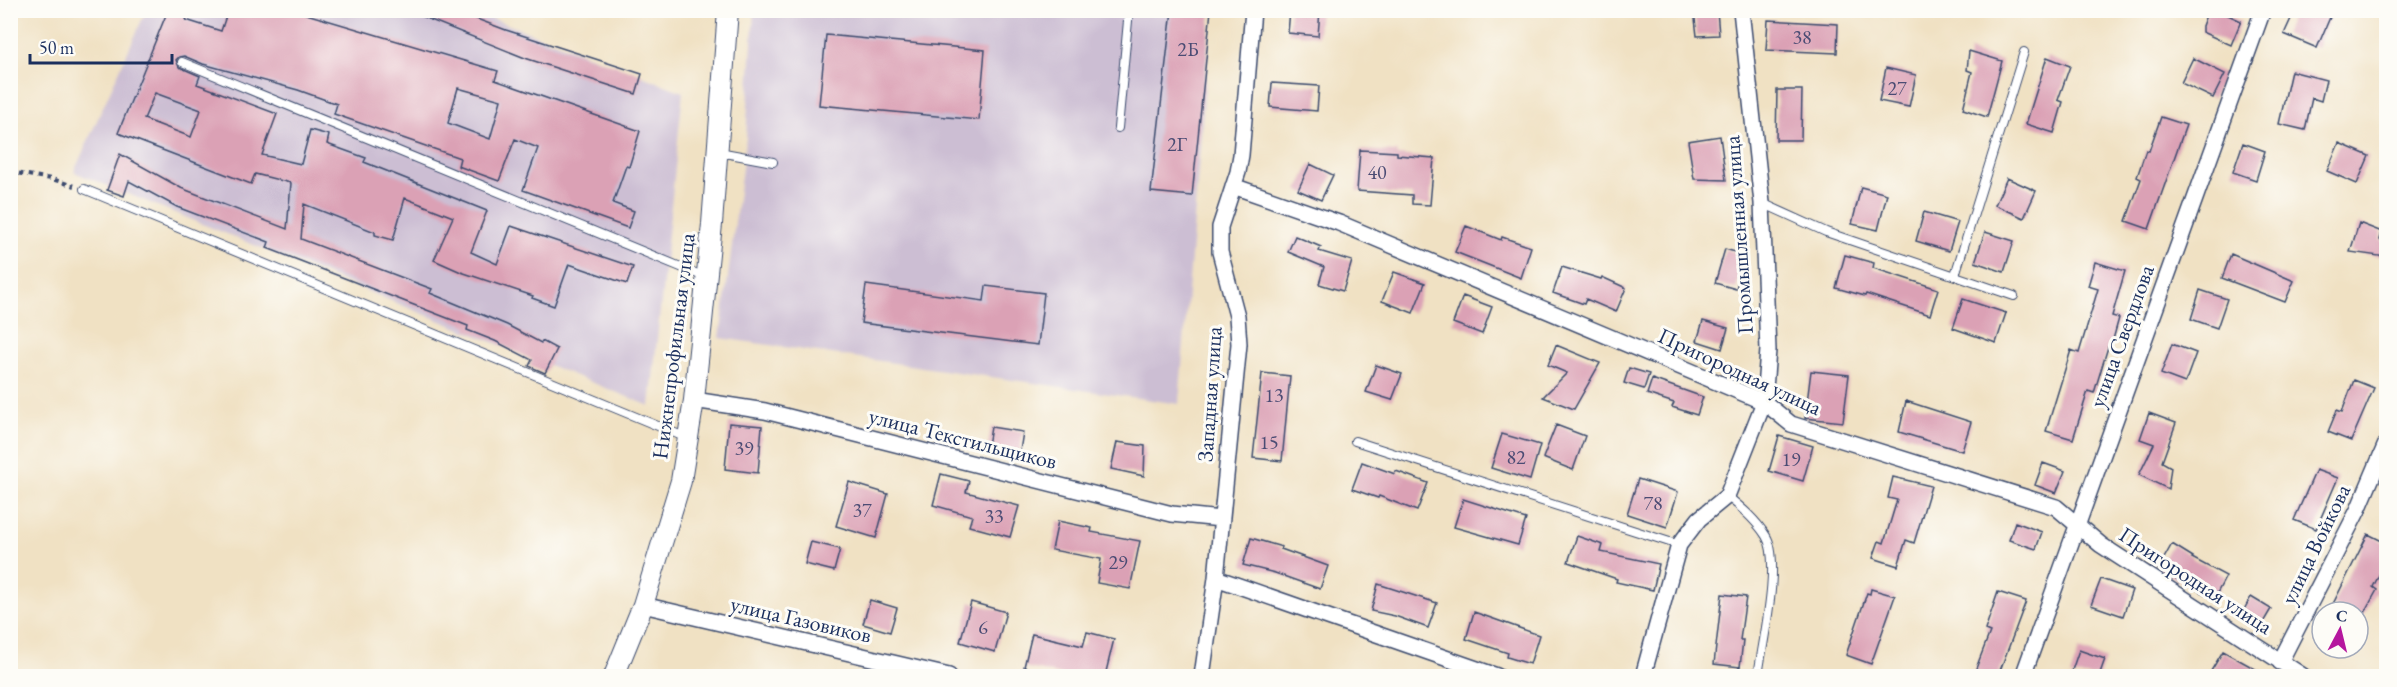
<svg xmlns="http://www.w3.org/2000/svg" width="2397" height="687" viewBox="0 0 2397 687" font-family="'EB Garamond',serif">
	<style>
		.industrial { fill: #ccbed3 }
		.building { fill: #dba1b5; fill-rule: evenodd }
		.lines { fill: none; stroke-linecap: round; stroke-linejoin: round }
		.service-casing { stroke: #3b4a6d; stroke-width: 10 }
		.minor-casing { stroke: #3b4a6d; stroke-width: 18 }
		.tertiary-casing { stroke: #3b4a6d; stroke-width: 22 }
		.path { stroke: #3b4a6d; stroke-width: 4; stroke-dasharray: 4.5 4.5; stroke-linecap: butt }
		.service { stroke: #fff; stroke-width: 8 }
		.minor { stroke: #fff; stroke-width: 15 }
		.tertiary { stroke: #fff; stroke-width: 20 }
		.labels { text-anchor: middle; stroke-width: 6; stroke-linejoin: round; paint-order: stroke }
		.number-label { font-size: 20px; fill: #4b4c74 }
		.street-label { font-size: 22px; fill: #1b2f5e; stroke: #fdfcf7 }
	</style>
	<rect width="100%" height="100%" fill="#fdfcf7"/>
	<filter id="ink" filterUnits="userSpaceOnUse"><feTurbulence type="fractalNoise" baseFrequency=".0167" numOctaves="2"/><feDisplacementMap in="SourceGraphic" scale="12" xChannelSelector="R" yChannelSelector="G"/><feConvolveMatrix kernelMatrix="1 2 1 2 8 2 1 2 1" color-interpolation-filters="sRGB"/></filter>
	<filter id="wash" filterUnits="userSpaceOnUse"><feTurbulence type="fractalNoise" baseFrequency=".008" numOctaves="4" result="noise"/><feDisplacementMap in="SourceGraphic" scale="24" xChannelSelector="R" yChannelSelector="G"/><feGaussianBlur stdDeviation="1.35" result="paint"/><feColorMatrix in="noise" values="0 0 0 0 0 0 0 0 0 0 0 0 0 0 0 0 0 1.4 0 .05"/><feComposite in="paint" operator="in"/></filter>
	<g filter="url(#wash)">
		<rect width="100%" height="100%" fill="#f0e1c3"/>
		<!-- industrial -->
		<path class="industrial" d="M146,11H473L683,92L650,406L74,172Z
			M754,11H1211L1179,404L720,338L746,137Z"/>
		<g id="blocks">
			<!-- building -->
			<path class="building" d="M168,10H190L186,20L221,31L228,10H293L498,71L495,80L640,131L629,167L626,166L613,203L634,211L628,228L523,190L538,148L515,139L499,181L458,166L460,158L334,114L337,104L298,90L203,64L184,56L179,57L176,60L179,67L200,76L197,84L277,114L262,155L301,164L310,130L329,135L327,144L366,158L364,162L487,211L471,252L497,264L511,226L633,267L627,284L569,264L554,306L532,298L533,296L461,272L434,260L453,217L405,198L393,240L375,235V232L304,204L301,239L432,289L430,293L507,325L541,343L542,341L557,349L545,373L529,366L532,360L495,341L467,330L468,326L267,248L269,242L177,207L129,181L124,196L107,190L120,154L181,188L287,229L291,183L255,174L251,184L118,133ZM458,88L501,100L490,139L448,123ZM155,93L201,110L191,137L144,119Z
				M406,10H453L506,30L642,74L636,94L525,58Z
				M1172,10H1211L1192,196L1151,192Z
				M1290,10H1320L1318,36L1288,33Z
				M1694,10H1717L1719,35L1697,36Z
				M2208,10H2217L2241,21L2231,45L2202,32V26Z
				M2295,10H2320L2331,15L2317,48L2284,34Z
				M1768,20L1838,24L1837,53L1766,50Z
				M826,35L985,50L979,120L819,105Z
				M1969,51L2002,61L1987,117L1963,109L1972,72L1967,70Z
				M2047,57L2070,66L2058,100L2063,102L2054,133L2026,124Z
				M2193,58L2225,74L2213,98L2181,83Z
				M1886,68L1916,75L1909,107L1879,101Z
				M2291,71L2326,80L2321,101L2312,98L2305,130L2279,124Z
				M1272,83L1319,86L1317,111L1270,107Z
				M1777,90H1802L1801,140H1776Z
				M2161,117L2186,125L2149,229L2126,221L2141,179L2137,177L2146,150L2149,151Z
				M1720,136L1726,180L1694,179L1688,141Z
				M2243,143L2265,151L2256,180L2233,172Z
				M2339,143L2369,156L2357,184L2327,171Z
				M1360,150L1397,152V155L1434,158L1430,205L1412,204V195L1357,191Z
				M1310,164L1333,175L1321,200L1298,190Z
				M2007,178L2036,191L2024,218L1995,205Z
				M1861,187L1887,194L1878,230L1852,224Z
				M1924,212L1958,222L1949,251L1916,241Z
				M2359,223L2382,232L2380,240L2386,241V257L2350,252Z
				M1466,226L1501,240L1502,237L1531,247L1521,278L1455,252Z
				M1985,232L2014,241L2004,272L1975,262Z
				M1295,236L1321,247L1319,251L1352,261L1343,291L1319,284L1324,267L1288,252Z
				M1725,249L1745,255L1736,289L1715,283Z
				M2231,254L2294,281L2285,302L2222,278Z
				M1845,255L1874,263L1873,268L1938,289L1930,315L1866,294L1865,296L1836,288Z
				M2095,262L2125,271L2112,316L2119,318L2111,347H2108L2094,393L2088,391L2073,439L2046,431L2071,350L2079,353L2098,289L2088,286Z
				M1562,267L1601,279L1602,277L1626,288L1616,312L1586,299L1584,304L1553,293Z
				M1394,272L1425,283L1413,313L1382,301Z
				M866,285L984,301L986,286L1044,293L1038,345L861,323Z
				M2200,290L2227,299L2217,328L2191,319Z
				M1463,296L1492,307L1482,334L1453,323Z
				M1963,299L2006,313L1996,343L1953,328Z
				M1703,321L1728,328L1722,349L1697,341Z
				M2172,344L2196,353L2185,383L2161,374Z
				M1556,345L1600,363L1574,409L1543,397L1567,373L1548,365Z
				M1376,365L1402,374L1392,400L1366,392Z
				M1629,368L1649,374L1644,389L1624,383Z
				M1811,371L1849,375L1843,422L1805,418Z
				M1262,373L1290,376L1282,461L1253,458Z
				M1652,379L1703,397L1697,415L1672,407L1674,403L1647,394Z
				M2354,380L2374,388L2351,441L2328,432L2337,410L2342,412Z
				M1906,401L1971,422L1962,451L1899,432Z
				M2149,413L2176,423L2162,462L2171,467L2168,489L2139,475L2154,444L2140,439Z
				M729,423L762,426L758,473L725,469Z
				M1556,425L1585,436L1573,470L1543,458Z
				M991,427L1023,432L1019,457L987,452Z
				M1502,434L1540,445L1530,480L1491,468Z
				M1779,436L1813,446L1803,481L1769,471Z
				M1117,442L1145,446L1144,476L1111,469Z
				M1362,462L1395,474L1396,471L1428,483L1417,511L1379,496L1378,498L1352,489Z
				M2043,463L2065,471L2056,493L2035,485Z
				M2316,470L2338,478L2316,529L2294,520Z
				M941,474L969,481L966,492L1019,506L1010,537L969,526L972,516L933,505Z
				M1893,477L1931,486L1914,543L1906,540L1898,566L1873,558L1879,541L1884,543L1897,500L1888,498Z
				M1638,479L1678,492L1667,527L1627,514Z
				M849,482L888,494L876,538L836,526Z
				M1463,499L1526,519L1518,545L1454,527Z
				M1058,521L1092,528L1091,532L1140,541L1130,589L1097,583L1101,559L1052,550Z
				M2015,522L2042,532L2036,549L2009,540Z
				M2368,534L2386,543V561L2373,587L2377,590L2361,619L2358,617V612H2349L2333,604Z
				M1577,536L1603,545L1601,552L1659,564L1653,590L1616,582L1617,579L1568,562Z
				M1251,538L1282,547L1281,549L1328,566L1320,589L1275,573L1243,565Z
				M811,542L840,549L834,571L805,564Z
				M2172,544L2193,557L2192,558L2226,576L2214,599L2158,569Z
				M2101,579L2132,590L2123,616L2091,605Z
				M1378,584L1437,603L1428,628L1395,616L1371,611Z
				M1871,589L1895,596L1871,664L1846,655L1867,593L1870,594Z
				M1998,592L2026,601L1998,676H1990L1975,671L1990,632L1985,630Z
				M1722,594L1746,597L1740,640H1743L1740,667L1714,664Z
				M2251,597L2271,609L2261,626L2241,615Z
				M870,600L897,608L890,632L863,624Z
				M971,602L1006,612L995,652L960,642Z
				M1474,612L1539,635L1530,664L1507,657L1508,653L1466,639Z
				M1087,632L1114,639L1105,676H1066L1024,667L1032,634L1083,646Z
				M2079,650L2105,659L2099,676H2070Z
				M2223,651L2268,676H2220L2211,671Z"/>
		</g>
	</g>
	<g filter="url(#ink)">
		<use href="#blocks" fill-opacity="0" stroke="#3b4a6d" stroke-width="1.5"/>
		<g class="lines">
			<defs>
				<path id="service" d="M182,62L705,277
					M1118,128L1129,10
					M719,152L773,162
					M84,189L687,438
					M1762,203L1826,232L2014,296
					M1955,275L2024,52
					M1355,441L1679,545
					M1727,496C1742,508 1756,520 1766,536C1782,561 1762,645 1758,676"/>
				<path id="minor" d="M1233,186L1339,223L1764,402L1791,424L2056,507L2101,545L2303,676
					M694,400L765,411L1172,514L1221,519
					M1216,578L1497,676
					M643,605L949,676
					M2280,662L2358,510L2386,444
					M1202,676L1216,578L1239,344L1237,316L1220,252V227L1238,172L1241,155L1253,10
					M1643,676L1679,545L1699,519L1727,496L1764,402L1768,350L1762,203L1741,10
					M2023,676L2263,10"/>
				<path id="tertiary" d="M614,676L643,605L681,481L694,400L712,224L728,10"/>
			</defs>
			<!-- service casing -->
			<use href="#service" class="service-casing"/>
			<!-- minor casing -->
			<use href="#minor" class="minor-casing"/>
			<!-- tertiary casing -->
			<use href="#tertiary" class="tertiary-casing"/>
			<!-- path -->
			<path class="path" d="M10,172L52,179L74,186"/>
			<!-- service -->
			<use href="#service" class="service"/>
			<!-- minor -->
			<use href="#minor" class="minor"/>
			<!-- tertiary -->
			<use href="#tertiary" class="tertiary"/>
		</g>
	</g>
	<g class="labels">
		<!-- number labels -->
		<g class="number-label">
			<text x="1802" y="44">38</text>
			<text x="1188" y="56">2Б</text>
			<text x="1897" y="95">27</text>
			<text x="1177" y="151">2Г</text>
			<text x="1377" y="179">40</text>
			<text x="1274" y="402">13</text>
			<text x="1269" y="449">15</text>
			<text x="744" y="455">39</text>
			<text x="1516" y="464">82</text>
			<text x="1791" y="466">19</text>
			<text x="1653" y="510">78</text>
			<text x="862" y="517">37</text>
			<text x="994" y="523">33</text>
			<text x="1118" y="569">29</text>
			<text x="983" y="634">6</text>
		</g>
		<!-- street labels -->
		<g class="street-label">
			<text transform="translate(1738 235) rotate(-94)" y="8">Промышленная улица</text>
			<text transform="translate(2121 336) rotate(-70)" y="8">улица Свердлова</text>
			<text transform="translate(673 346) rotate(-83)" y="8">Нижнепрофильная улица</text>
			<text transform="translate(1740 371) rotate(25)" y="8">Пригородная улица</text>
			<text transform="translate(1209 394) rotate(-86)" y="8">Западная улица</text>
			<text transform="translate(963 438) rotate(14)" y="8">улица Текстильщиков</text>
			<text transform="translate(2315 544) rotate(-64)" y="8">улица Войкова</text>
			<text transform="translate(2196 580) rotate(33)" y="8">Пригородная улица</text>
			<text transform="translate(801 619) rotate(13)" y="8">улица Газовиков</text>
		</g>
	</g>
	<!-- margin -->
	<rect width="2397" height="687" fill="none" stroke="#fdfcf7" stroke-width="36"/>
	<!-- north arrow -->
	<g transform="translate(2340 630) rotate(7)"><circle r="28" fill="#fdfcf7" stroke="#a3aaba" stroke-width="1.5"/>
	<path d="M0-4.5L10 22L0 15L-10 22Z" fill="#b5179e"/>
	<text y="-9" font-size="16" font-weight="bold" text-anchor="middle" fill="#1b2f5e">С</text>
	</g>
	<!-- scale -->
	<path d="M30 54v9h142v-9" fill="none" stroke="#1b2f5e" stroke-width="3"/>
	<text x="39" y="54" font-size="18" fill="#1b2f5e" stroke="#fdfcf7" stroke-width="4.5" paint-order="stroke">50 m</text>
</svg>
